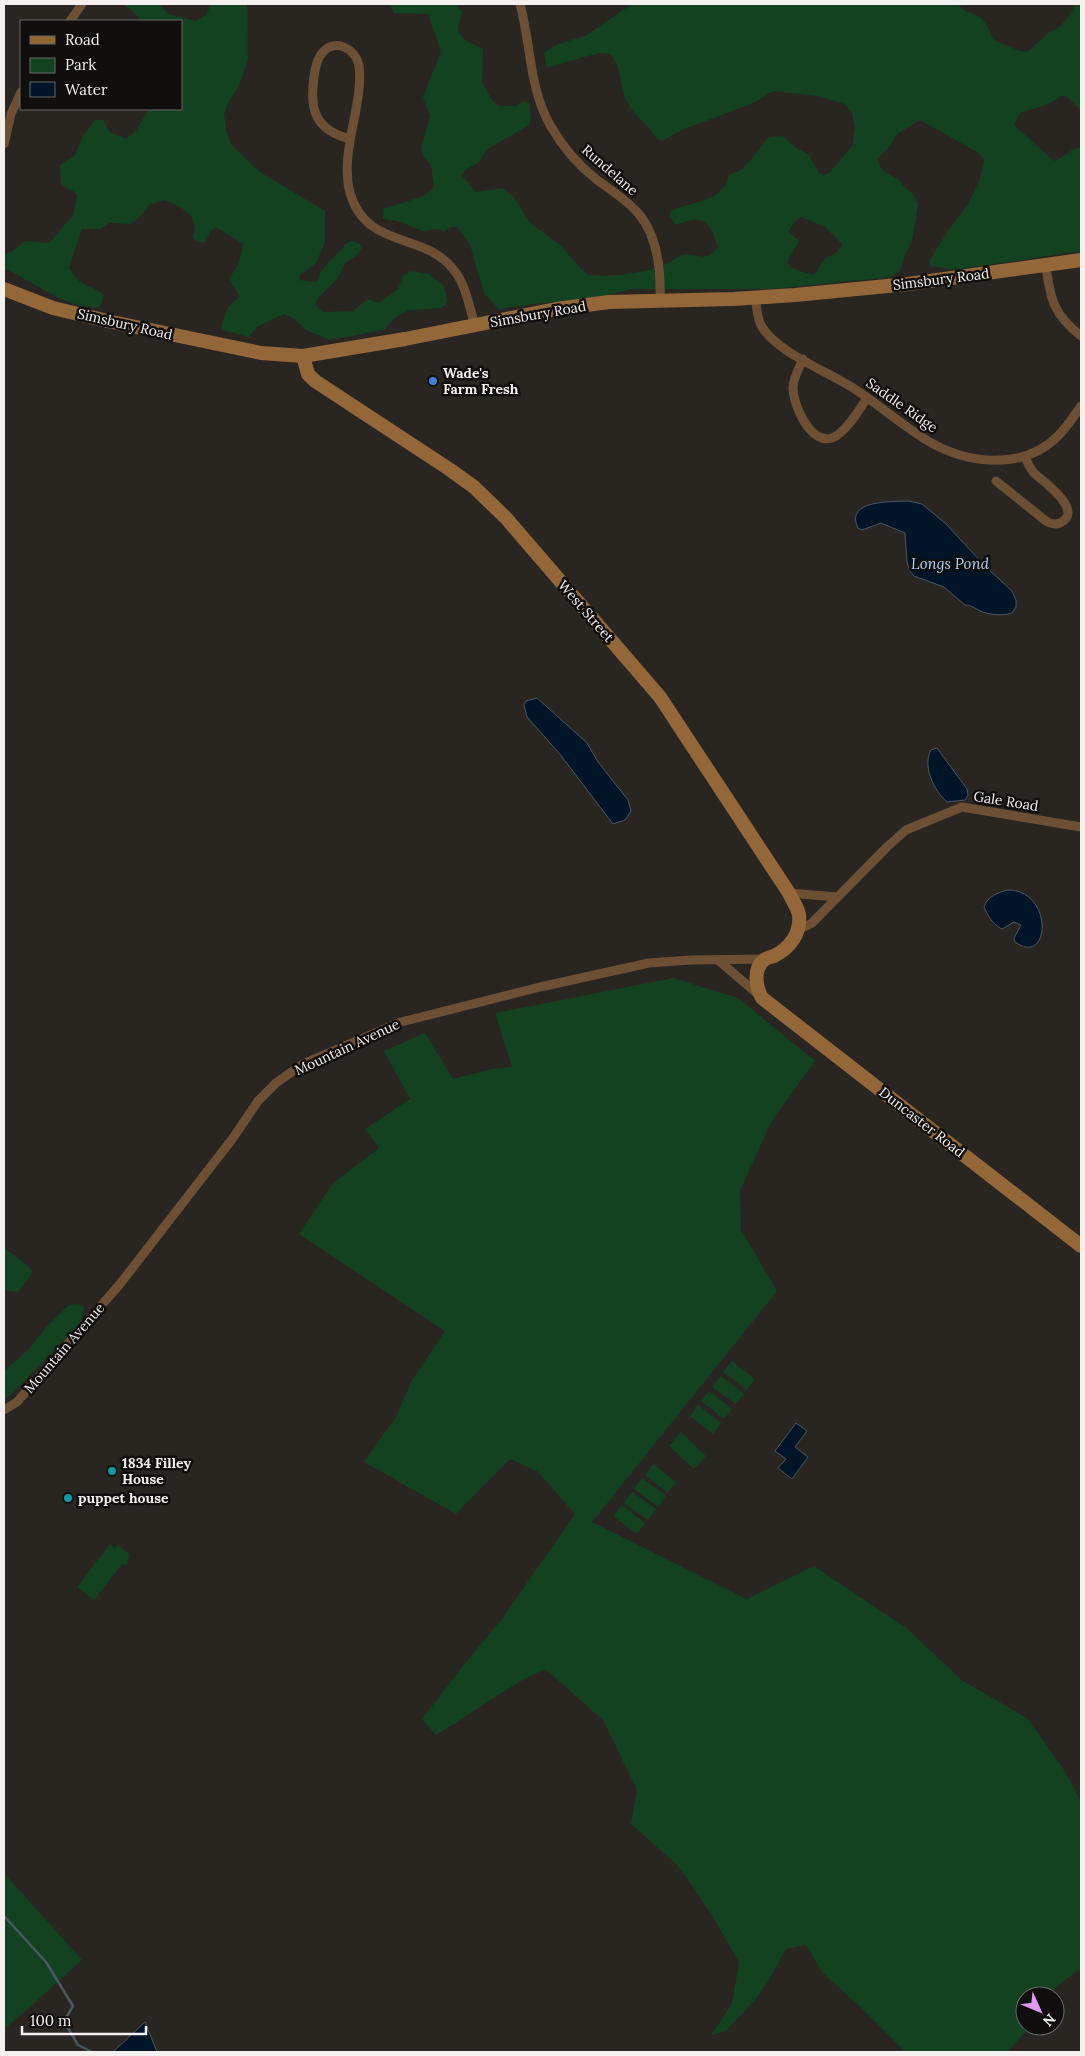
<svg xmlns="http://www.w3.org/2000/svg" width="1085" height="2056" viewBox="0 0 1085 2056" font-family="Lora,serif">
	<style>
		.green { fill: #124220; fill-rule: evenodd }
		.water { fill: #001528; stroke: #495763 }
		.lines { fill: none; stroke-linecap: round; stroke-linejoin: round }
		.stream { stroke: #495763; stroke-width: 2.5 }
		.street { stroke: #6d5034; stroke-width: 9 }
		.secondary { stroke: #946739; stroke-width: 14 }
		.shop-dot { fill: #3f7fe0; stroke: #110f0d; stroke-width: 2 }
		.culture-dot { fill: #0f9aa8; stroke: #110f0d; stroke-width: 2 }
		.labels { text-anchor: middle; stroke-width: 5; stroke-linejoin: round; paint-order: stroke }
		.street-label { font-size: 14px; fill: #f3f0ee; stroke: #110f0d }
		.poi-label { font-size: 14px; font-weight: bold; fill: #f3f0ee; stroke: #110f0d; text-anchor: start }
		.water-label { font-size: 15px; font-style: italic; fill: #afd5f7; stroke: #110f0d }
	</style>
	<rect width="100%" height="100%" fill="#292622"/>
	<!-- green -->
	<path class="green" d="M123,4H159L169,14L196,21L206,15L211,4H247L248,59L239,86L229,101L224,113L226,130L231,144L260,172L325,211V242L316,263L300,275L299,280L316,282L322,270L346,244L351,241L359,243L362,248L357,255L345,263L337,279L317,299L315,305L323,312L353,311L368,299L379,303L398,289L403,276L410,271L429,274L444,286L447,300L445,305L441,308L409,310L396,317L384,330L330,340L306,330L294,319L284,314L258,326L248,337L222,330L221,328L228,307L238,298L239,296L229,279L239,263L243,244L216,227L210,232L205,243L195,240L193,237C200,214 182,208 165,200L150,204L138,219L130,224L110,223L100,229H82L69,267C79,290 95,284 104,296L99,308C63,307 36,283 4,268V254L11,252L25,241L49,243L73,215L77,195L73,191L61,185L60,165L75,155L83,136L95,120H103L110,132L126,139L135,132L149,109H181V21H139V17Z
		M390,4H456L462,12C461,17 458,23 458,28C458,39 476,45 483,49L482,82L492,100L498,106H516L523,101L529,103L531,120L529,125L486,150L479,162L467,169L461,175L476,192L502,188L514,197L530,223L559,244L586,274C607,279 646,273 666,264C671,262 675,258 679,256C696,250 704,266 718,247C712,230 708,215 687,221C683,222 679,224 675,224L669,216L671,211C688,202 713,203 725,186C728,182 727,178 729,175L743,169L769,137L782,136L786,139L795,147L808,154L819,173L825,175L830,172L852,146L855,129L852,112L844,104L818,96L774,91L751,104L679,131L662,141L657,139C648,124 632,115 625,98C619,83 622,66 610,54L599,53L549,67L546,66L544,52L558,44L585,36L632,4H958C969,16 967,10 978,16C987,21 989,32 994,40L1020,51L1026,52L1031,49L1048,33L1058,28L1066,20L1076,4H1081V110L1067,96H1061L1049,104L1020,113L1014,125L1054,161C1065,158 1069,149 1081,147V251L954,270L931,266L929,261L948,231L968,204L980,179L984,160L977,152L920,120L896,135L890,146L878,159L880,166L883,171L899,180L904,187L913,194L918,204L912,242L906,252L900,271L890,277L772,289H631L605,296L510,307L499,310L484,293L470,245L457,227H451L444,231L435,229L423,231L397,221L383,219V209L424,196L434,187L431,165L423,156L421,148L430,116L423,98L441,51L428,14L394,13ZM801,217L825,227L842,244C837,257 830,253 823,261C818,266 819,271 813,275L791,268L787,262L799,241L788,232L797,219Z
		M673,978L738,998L815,1061L771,1122L740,1191L741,1230L777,1291L592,1522L747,1599L814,1566L905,1627L963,1681L1027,1718L1064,1770L1081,1801V1972L1078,1970L1056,1987L1050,1996H1025V2026H1031L1007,2052H905L860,2007L822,1972L806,1945L786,1949L767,1983L755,2000L726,2031L711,2035L732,2004L739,1962L711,1914L687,1878L675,1863L631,1824L637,1790L603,1720L545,1669L519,1682L436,1735L422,1719L466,1662L502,1619L575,1514L537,1471L510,1459L456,1514L364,1462L396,1417L411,1382L445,1331L299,1234L333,1183L379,1148L365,1129L410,1099L384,1051L425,1033L453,1079L492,1069L512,1067L495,1013Z
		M4,1246C11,1256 27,1262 32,1271L31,1275L18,1292L4,1290Z
		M79,1304L84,1307L81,1322L14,1392L4,1400V1371L29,1349L47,1326L69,1305Z
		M732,1361L755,1379L747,1390L723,1372Z
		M721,1376L744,1394L736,1404L712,1387Z
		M709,1391L732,1409L724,1419L701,1401Z
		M698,1405L721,1423L713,1434L690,1416Z
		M681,1432L706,1456L694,1469L669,1446Z
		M653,1464L676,1482L668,1493L645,1475Z
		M642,1478L666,1496L658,1507L634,1489Z
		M632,1492L656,1509L648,1520L624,1503Z
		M622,1505L645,1523L637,1534L613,1516Z
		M110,1544L115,1548L118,1545L129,1554L127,1565L122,1564L94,1600L77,1587Z
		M4,1873L82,1960L6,2028L4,2025Z"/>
	<!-- water -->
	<path class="water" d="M909,501L922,504L945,523L986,567L1012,591L1016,600V607L1012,613C1002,616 990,615 980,611C974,608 972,605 965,605L944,587L914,576L910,571L907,562L905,533L881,523L862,530L858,528C844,499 893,502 909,501Z
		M537,698L587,743L598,762L628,800L631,811L625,820L613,824L559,753L527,717L524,705L526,701Z
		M937,748L967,789L968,795L965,800L947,802C934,791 922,766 931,750Z
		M1007,890C1054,889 1051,968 1015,942L1014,938L1021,925L1014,922L1002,929C993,925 988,916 984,907C988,896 997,893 1007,890Z
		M796,1423L807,1431L795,1447L808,1457L792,1479L778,1468L786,1459L775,1451Z
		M145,2022L157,2052H113Z"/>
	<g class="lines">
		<!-- stream -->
		<path class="stream" d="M4,1916L46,1962L73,2006L64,2021L78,2045L92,2052"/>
		<!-- street -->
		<path class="street" d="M520,4C531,44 529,88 550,125C562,146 578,165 597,180C611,190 627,200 638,213C658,236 661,271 660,300
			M70,21L82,4
			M350,139C316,130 309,111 314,77C315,69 317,58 323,52C336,38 355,49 359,65C364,106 339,151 350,193C366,249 424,232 453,269C466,284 469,307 475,325
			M4,144L11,114L21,92
			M1046,266C1050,299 1054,315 1081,336
			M755,298C757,307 757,319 762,327C778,353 827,371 853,388C878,404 902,425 928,441C967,464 1023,471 1058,436C1067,427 1074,416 1081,406
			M803,359C799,368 793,378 793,388C793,404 810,445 832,438C845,434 860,409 867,398
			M996,481L1046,521C1051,524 1055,525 1060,523C1085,511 1044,482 1035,474C1030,469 1028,463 1025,457
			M789,893L837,897
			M798,930L812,923L887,847L906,830L962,807L1081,827
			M719,961L759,995
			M4,1410L17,1402L120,1284L233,1138L258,1101L276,1083L303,1064L401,1022L540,987L649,963L691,960L764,959"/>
		<!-- secondary -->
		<path class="secondary" d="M4,289L53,308L112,322L261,353L303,356L405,339L556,309L609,302L733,299L795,295L908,284L1081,260
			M303,356L308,374L315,381L449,469L474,487L506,518L660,697L789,893C792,900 798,908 799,915C801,933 790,948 774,956C770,957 766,958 763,961C753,970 756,987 762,998L1081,1246"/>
	</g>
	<!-- markers -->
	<circle class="shop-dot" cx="433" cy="381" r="5"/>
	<g class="culture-dot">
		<circle cx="112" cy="1471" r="5"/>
		<circle cx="68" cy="1498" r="5"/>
	</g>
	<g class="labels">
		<!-- street labels -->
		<g class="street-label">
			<text transform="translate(610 170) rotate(41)" y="5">Rundelane</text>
			<text transform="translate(941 279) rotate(-7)" y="5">Simsbury Road</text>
			<text transform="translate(538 314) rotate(-10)" y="5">Simsbury Road</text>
			<text transform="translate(125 324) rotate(13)" y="5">Simsbury Road</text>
			<text transform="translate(902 405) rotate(35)" y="5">Saddle Ridge</text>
			<text transform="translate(586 611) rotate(49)" y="5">West Street</text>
			<text transform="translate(1006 801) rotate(9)" y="5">Gale Road</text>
			<text transform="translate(347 1047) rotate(-25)" y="5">Mountain Avenue</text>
			<text transform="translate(922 1122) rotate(38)" y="5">Duncaster Road</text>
			<text transform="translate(64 1348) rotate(-49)" y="5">Mountain Avenue</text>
		</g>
		<!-- poi labels -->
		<g class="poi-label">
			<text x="443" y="378">Wade's<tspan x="443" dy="16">Farm Fresh</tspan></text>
			<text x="122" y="1468">1834 Filley<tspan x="122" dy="16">House</tspan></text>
			<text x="78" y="1503">puppet house</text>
		</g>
		<!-- water labels -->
		<g class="water-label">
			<text x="950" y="569">Longs Pond</text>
		</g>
	</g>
	<!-- border -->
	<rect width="1085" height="2056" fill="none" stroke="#f3f0ee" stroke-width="10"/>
	<!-- legend -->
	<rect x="20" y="20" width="162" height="90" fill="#110f0d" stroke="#6b6967"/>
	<rect x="30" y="36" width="25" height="8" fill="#946739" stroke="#6b6967"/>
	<text x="65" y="45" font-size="15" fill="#f3f0ee">Road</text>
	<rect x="30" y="58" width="25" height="15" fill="#124220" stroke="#6b6967"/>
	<text x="65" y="70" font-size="15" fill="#f3f0ee">Park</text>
	<rect x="30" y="82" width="25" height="15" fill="#001528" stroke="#6b6967"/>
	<text x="65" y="95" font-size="15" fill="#f3f0ee">Water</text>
	<!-- north arrow -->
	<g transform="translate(1040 2011) rotate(134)"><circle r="24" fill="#110f0d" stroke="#6b6967"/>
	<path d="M0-4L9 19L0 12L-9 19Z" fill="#dd99f3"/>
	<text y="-8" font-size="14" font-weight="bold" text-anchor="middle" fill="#f3f0ee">N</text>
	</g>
	<!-- scale -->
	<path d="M22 2026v8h124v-8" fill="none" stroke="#f3f0ee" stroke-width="2.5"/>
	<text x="30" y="2026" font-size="15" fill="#f3f0ee" stroke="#110f0d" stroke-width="4" paint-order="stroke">100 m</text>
</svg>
